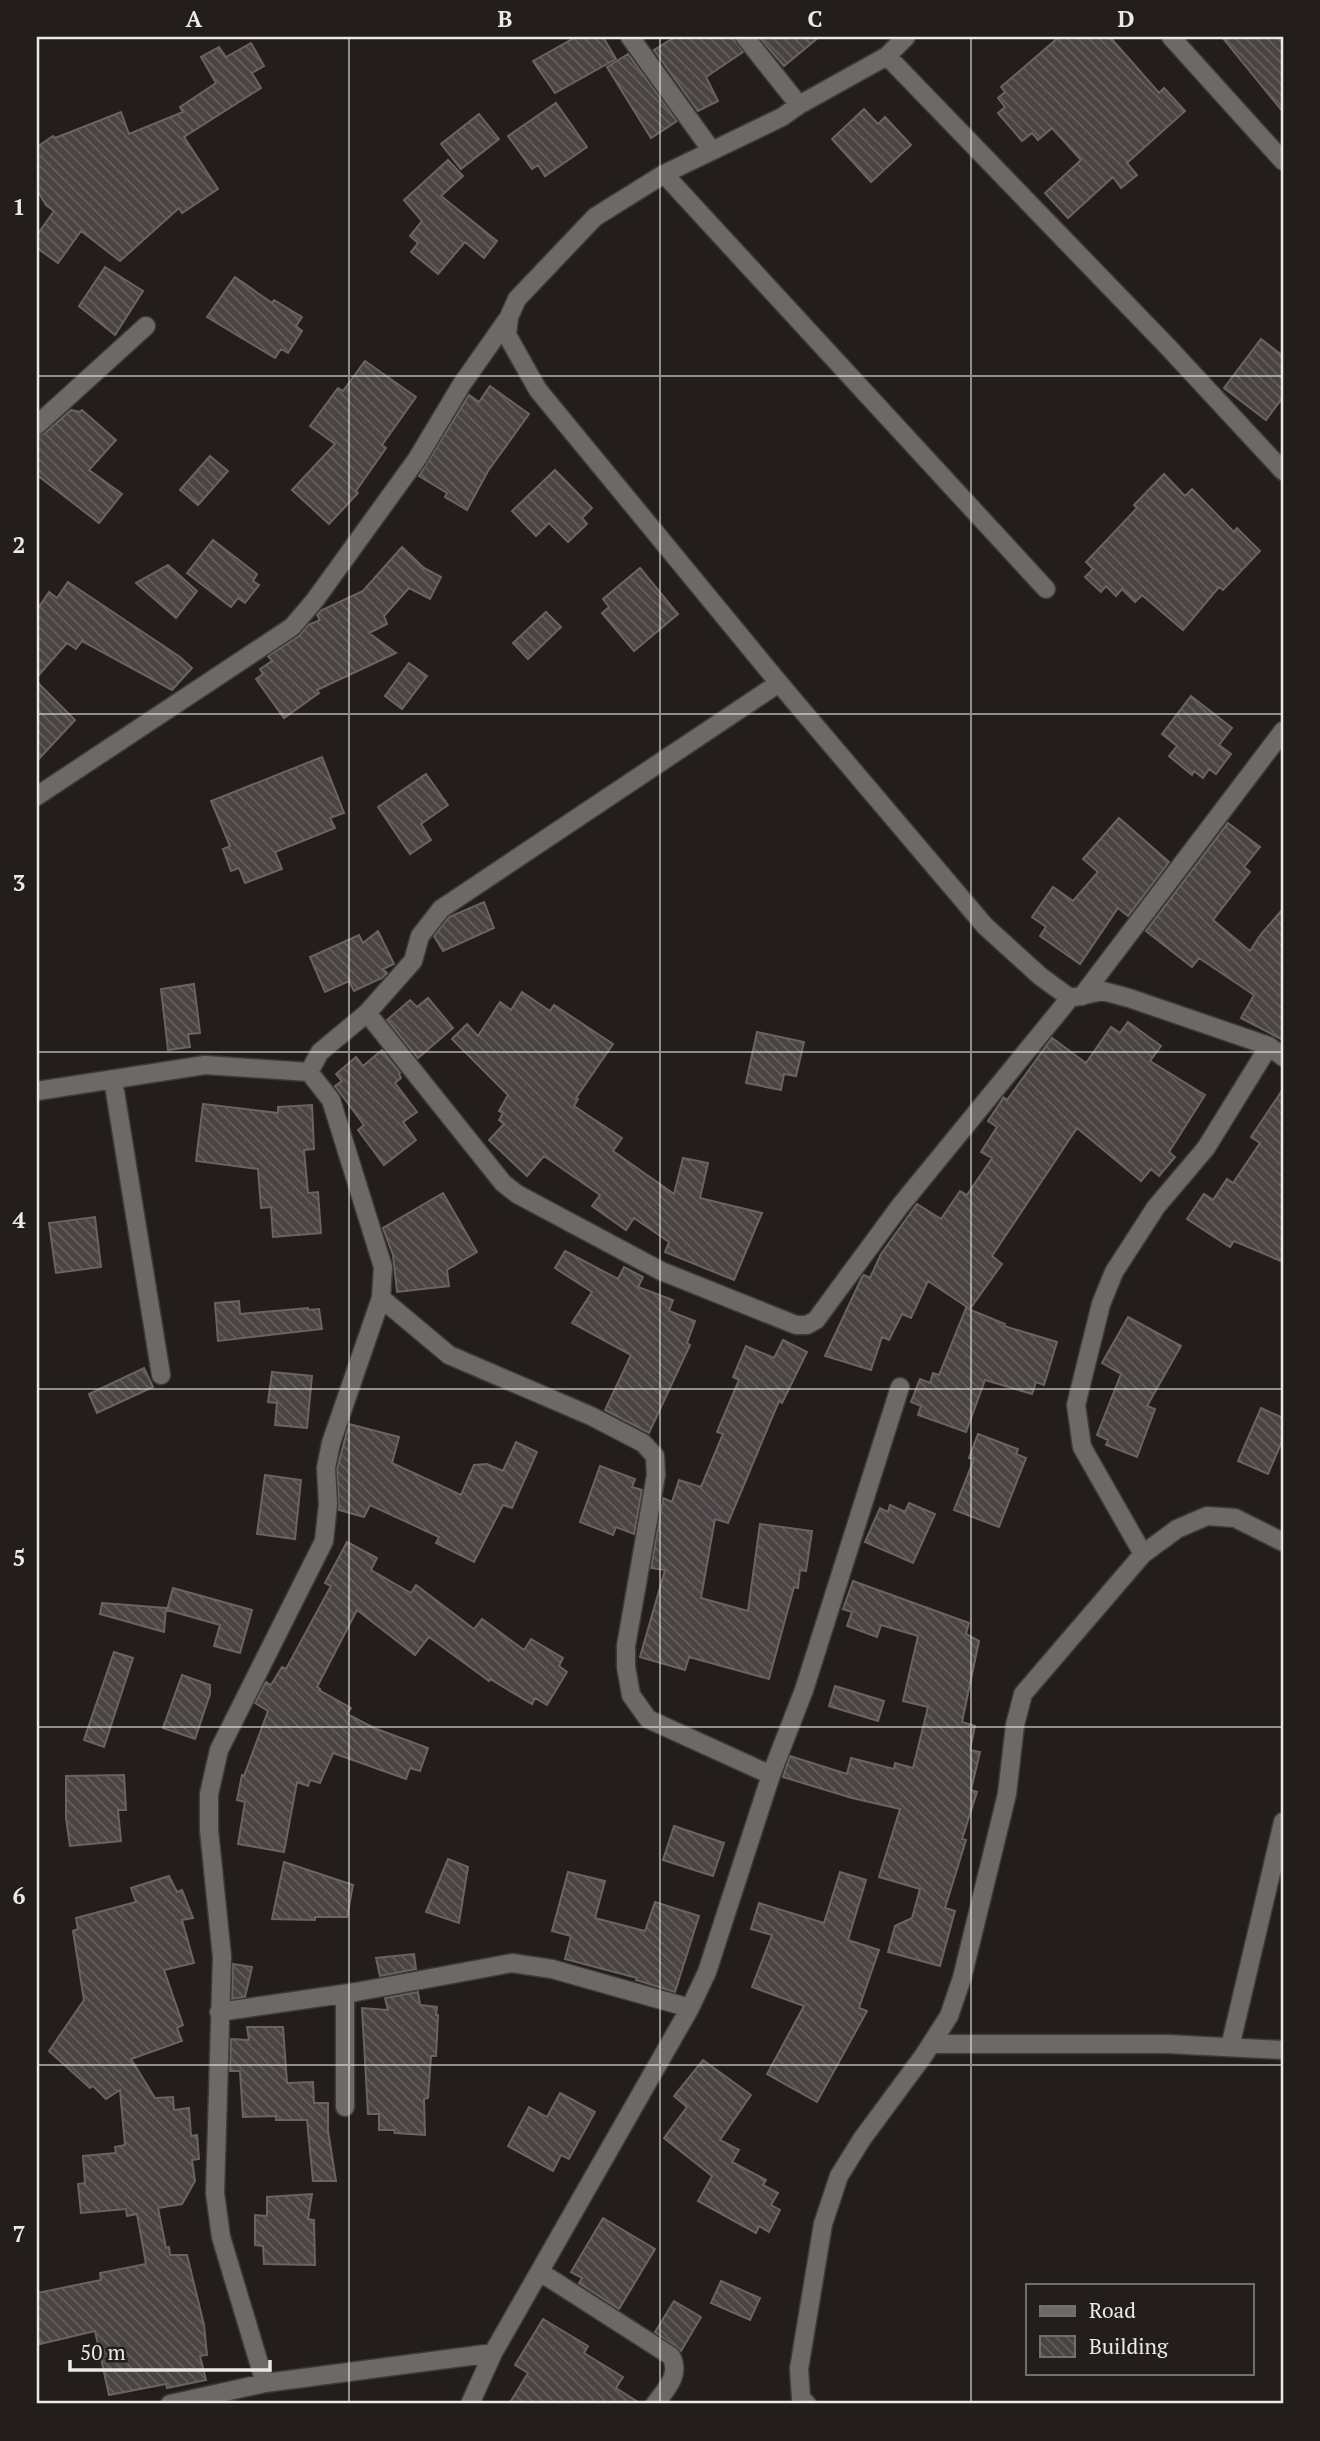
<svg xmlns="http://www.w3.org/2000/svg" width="1320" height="2441" viewBox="0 0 1320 2441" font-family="'PT Serif',serif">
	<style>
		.building { fill: url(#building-back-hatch); stroke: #6a6362; stroke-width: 2 }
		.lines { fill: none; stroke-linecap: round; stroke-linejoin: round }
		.minor-casing { stroke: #3f3a3a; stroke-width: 21 }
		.minor { stroke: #6c6968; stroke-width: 18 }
		.grid { fill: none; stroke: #ede9e9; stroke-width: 2; stroke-opacity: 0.55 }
		.neatline { fill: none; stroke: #ede9e9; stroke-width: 2.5 }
		.grid-label { font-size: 23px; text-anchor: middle; font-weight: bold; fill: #ede9e9 }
	</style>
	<defs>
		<pattern id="building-back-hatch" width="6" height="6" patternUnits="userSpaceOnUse" patternTransform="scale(1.75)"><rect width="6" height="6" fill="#494343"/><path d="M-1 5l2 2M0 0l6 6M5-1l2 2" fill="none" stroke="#645e5e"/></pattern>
	</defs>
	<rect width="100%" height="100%" fill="#231e1d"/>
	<!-- building -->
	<path class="building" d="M576,37H603L616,59L555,93L533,61Z
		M675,37H734L743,52L706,77L718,101L698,111L654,50Z
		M759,37H819L784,66Z
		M1059,37H1110L1159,93L1164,88L1185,111L1127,163L1137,175L1121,188L1113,177L1068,218L1045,193L1081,160L1052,128L1038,140L1032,133L1022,141L998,113L1005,107L998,98L1005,92L1001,87Z
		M1222,37H1283V112Z
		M251,43L264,66L252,73L261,88L184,137L218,189L182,213L179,208L120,261L81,231L58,263L37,248V235L54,211L46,205L37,190V147L53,136L55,138L121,112L129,134L183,112L180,107L216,83L201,57L219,47L226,57Z
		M628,54L677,121L651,138L607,67Z
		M556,103L587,147L545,176L538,165L532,169L508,136Z
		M864,109L878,124L885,117L911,145L871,182L832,139Z
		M479,114L499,139L461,169L441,144Z
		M448,160L463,176L441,196L497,241L484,258L465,242L438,274L411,252L418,243L410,236L422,221L404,200Z
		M105,267L143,291L115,335L79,306Z
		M235,277L272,303L274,300L302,317L296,326L302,331L288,353L281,349L275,358L207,317Z
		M1261,339L1283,356V397L1266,420L1224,388Z
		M365,361L416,397L382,445L386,448L356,491L358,493L329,524L292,490L335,444L310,426L338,388L343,391Z
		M490,386L529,414L488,471L467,510L445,497L447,493L419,476L469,395L479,402Z
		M71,410L80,412L82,410L116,440L89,470L122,494L99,523L37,475V436L45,433Z
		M210,456L228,471L198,505L180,490Z
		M555,470L592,508L582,518L587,524L568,542L549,523L536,536L512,511Z
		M1164,474L1185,496L1192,489L1234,532L1237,528L1260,551L1223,590L1219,587L1183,630L1142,595L1135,602L1122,589L1116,596L1106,586L1101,592L1085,577L1093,569L1086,562L1137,508L1134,505Z
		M213,540L257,574L253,581L259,585L245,603L238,598L231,607L187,573Z
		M402,547L424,568L441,577L430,599L409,588L384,616L387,624L369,633L396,653L317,690L319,693L284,718L256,679L263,674L260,669L272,661L268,656L299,636L308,625L320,620L317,615L322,610L363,591Z
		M168,565L197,591L176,618L136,583Z
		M640,568L678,614L634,651L602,613L609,607L603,599Z
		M68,582L180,657L192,668L172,690L82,641L76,649L67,643L37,677V610L49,592L57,598Z
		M546,612L561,627L528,659L513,643Z
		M409,663L427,676L402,709L385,696Z
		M37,682L75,720L37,761Z
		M1191,696L1232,728L1219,745L1231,754L1216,774L1209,769L1203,778L1194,771L1192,775L1169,756L1177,746L1162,734Z
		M322,757L344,813L330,818L335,828L275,852L282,869L245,883L239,868L231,871L223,849L230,846L211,801Z
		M426,774L448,805L421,824L431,840L410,854L378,807Z
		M1119,818L1169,862L1128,916L1118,908L1080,964L1040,936L1046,927L1032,917L1053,887L1073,901L1098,872L1083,859Z
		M1228,823L1260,847L1244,867L1250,872L1213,920L1250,951L1261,934L1283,909V1040L1241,1018L1254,995L1199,958L1192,967L1146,931Z
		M484,902L494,928L443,951L434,936L449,917Z
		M378,931L394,964L383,969L387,973L382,978L354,991L349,981L325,992L310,957L359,935L363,943Z
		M194,984L200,1033L188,1034L190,1047L168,1050L161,989Z
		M522,992L550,1011L554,1005L613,1044L576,1098L578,1099L574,1106L622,1138L613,1151L674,1194L683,1158L708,1163L700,1198L762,1213L734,1280L665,1252L669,1242L634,1218L626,1230L592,1206L600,1195L544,1156L527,1176L489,1140L504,1124L499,1120L503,1113L499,1111L508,1095L452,1039L467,1024L478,1036L500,1002L511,1010Z
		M428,998L453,1028L418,1058L387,1020L410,1000L417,1007Z
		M1128,1022L1161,1046L1150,1061L1205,1095L1169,1152L1175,1157L1159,1176L1151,1169L1141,1181L1077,1128L992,1256L1002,1264L970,1309L928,1281L911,1318L902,1314L889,1340L882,1337L871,1370L825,1356L862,1277L864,1275L870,1278L881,1254L917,1204L941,1219L960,1191L967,1195L992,1158L981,1152L997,1127L988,1121L1002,1100L1003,1097L1007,1100L1052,1038L1086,1063L1111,1027L1120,1033Z
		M757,1032L804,1042L796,1076L784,1074L781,1090L746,1083Z
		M382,1050L400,1073L399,1074L401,1078L395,1083L417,1112L403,1122L416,1140L384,1165L358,1130L364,1125L335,1086L342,1081L336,1074L356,1057L363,1066Z
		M1283,1089V1262L1234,1241L1230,1247L1187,1219L1204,1194L1213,1200L1227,1179L1233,1183L1260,1143L1251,1137Z
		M203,1104L278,1113V1107L312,1105L314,1149L304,1150L308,1193L318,1192L321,1233L273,1237L271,1207L261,1208L258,1169L196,1161Z
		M443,1193L477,1252L447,1270L449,1286L397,1292L393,1255L383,1228Z
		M95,1217L101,1267L56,1273L49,1223Z
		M565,1251L618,1279L624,1267L643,1277L638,1287L673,1300L669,1311L695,1321L687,1343L690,1345L649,1433L605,1410L631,1355L572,1323L592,1292L555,1268Z
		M239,1301L240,1314L308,1308V1310L319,1309L322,1329L218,1341L215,1303Z
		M966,1308L1005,1324L1004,1326L1057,1342L1044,1385L1036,1382L1032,1394L985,1380L966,1432L918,1415L921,1406L911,1402L920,1379L930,1383L933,1373L939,1375Z
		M1128,1317L1181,1346L1147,1406L1155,1409L1137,1457L1106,1445L1108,1440L1097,1435L1121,1374L1102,1363Z
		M783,1340L807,1352L782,1403L779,1401L728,1523L715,1519L701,1598L748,1611L760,1524L812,1531L806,1571L800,1570L798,1588L794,1587L769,1679L689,1657L685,1670L640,1657L665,1570L651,1568L663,1498L672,1502L679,1480L701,1487L723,1434L717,1432L739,1380L733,1377L746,1346L774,1358Z
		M144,1368L153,1387L97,1413L89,1394Z
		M272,1372L312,1376L307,1428L275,1425L277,1403L268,1402Z
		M1261,1408L1283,1418V1439L1268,1474L1238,1461Z
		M349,1424L399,1437L392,1463L461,1495L474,1465L487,1464L503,1471L516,1442L537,1452L512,1508L503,1505L474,1562L436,1543L439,1537L370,1505L364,1517L339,1510L337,1469Z
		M978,1434L1018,1449L1016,1454L1026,1458L999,1527L954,1510L974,1459L969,1458Z
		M600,1466L635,1479L632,1487L642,1490L634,1534L616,1527L613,1535L580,1522Z
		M265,1475L301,1480L295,1539L257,1534Z
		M909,1503L935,1514L913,1563L865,1542L880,1508L888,1512L890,1505L905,1512Z
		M347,1542L377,1558L371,1570L411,1593L416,1585L474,1629L482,1619L524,1650L531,1639L563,1658L559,1666L567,1672L547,1705L535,1698L532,1704L490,1679L489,1681L429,1637L415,1655L357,1610L317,1687L320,1689L319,1690L351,1708L347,1714L374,1728L428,1748L420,1771L410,1768L406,1779L333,1753L320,1783L310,1780L308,1786L297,1782L284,1852L238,1844L245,1802L237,1800L242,1775L244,1776L268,1711L255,1703L266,1682L271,1685L282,1667L286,1669L331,1586L325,1583Z
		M853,1581L969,1623L966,1634L979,1641L962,1722L975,1726L970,1750L980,1752L971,1790L977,1792L962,1839L966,1840L945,1908L955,1911L940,1966L888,1952L895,1926L912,1918L920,1889L879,1877L900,1809L852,1798L783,1777L790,1756L847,1774L851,1758L894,1769L895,1763L913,1768L928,1707L903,1701L918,1636L881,1625L877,1637L847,1626L852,1612L843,1609Z
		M173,1588L252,1610L240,1653L214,1646L220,1625L167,1610Z
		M102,1603L166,1608L164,1632L100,1614Z
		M114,1652L133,1658L104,1747L84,1740Z
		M182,1675L210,1685V1694L195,1739L163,1728Z
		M835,1686L884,1701L878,1721L829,1706Z
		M124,1775L126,1810H118L121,1841L70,1846L66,1818V1776Z
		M674,1826L724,1843L713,1876L663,1860Z
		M448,1859L468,1867L459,1923L426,1912Z
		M284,1862L353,1885L347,1917H315V1920L272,1919Z
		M568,1872L605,1881L595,1918L645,1931L655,1902L699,1916L675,1992L636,1980L637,1978L565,1959L571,1936L552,1931Z
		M840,1872L866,1880L848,1940L879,1950L859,2008L867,2011L817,2102L767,2074L804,2006L752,1987L772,1935L751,1929L759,1903L824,1923Z
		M169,1876L177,1892L182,1890L193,1918L182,1920L194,1963L164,1970L183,2025L177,2028L182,2041L131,2059L155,2098L173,2097L174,2110L189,2108L191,2136L197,2135L199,2159L192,2160L195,2181L182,2204L158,2208L166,2248L169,2247L170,2255H187L204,2325L207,2355L200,2356L206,2380L167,2388L166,2384L109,2395L95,2331L40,2344L37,2333V2293L101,2280L100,2273L146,2264L137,2214L127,2216L126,2209L81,2213L78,2184L85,2183L83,2156L116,2153L115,2147L125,2145L120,2090L106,2099L93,2086L90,2088L49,2051L84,2000L73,1931L78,1929L76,1918L136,1902L131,1888Z
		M414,1954L416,1969L380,1976L376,1958Z
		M233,1964L252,1967L245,1997L232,1999Z
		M418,1992L420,2005L437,2007L436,2015H438L436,2056H431L428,2098L424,2099L425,2135L395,2133L394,2130H379V2114H368L362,2008L388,2010L385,1998Z
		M247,2027H283L287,2083L313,2082L314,2103H328V2131L336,2181H313L307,2120H276V2116L243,2117L240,2071H230L231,2039L249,2040Z
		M703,2060L751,2095L720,2140L739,2150L732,2162L766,2180L763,2185L778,2193L771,2205L780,2210L769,2232L759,2226L756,2233L698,2201L712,2176L664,2138L687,2107L674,2096Z
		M560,2093L595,2112L569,2159L561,2155L553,2171L508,2146L529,2107L547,2117Z
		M312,2194L308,2219L314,2220L315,2265L264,2264L263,2246L255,2245V2215L267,2216V2197Z
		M603,2218L655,2249L619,2309L579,2283L582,2278L571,2272Z
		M721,2281L760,2298L750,2320L711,2303Z
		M674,2301L701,2317L681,2351L655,2332Z
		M543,2319L588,2346L584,2353L623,2377L616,2388L641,2404H509L528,2373L515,2365Z"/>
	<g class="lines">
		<defs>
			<path id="minor" d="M630,37L712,151
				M745,37L799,105
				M906,37L887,56L799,105L782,117L664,174L595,217L517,299L509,317L507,335L538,390L779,683L985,926L1040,976L1070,998L1103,991L1129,998L1269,1046L1283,1057
				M1171,37L1283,161
				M887,56L1168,347L1283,471
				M664,174L1046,589
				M37,425L146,326
				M37,796L292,627L315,600L417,459L462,384L507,320
				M1082,996L1283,731
				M367,1013L503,1183L517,1194L661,1271L796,1325H807L816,1320L900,1206L1070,998
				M113,1079L161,1375
				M37,1091L205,1065L309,1072
				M381,1298L449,1355L591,1416L643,1443L655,1456L656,1475L626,1646V1667L631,1695L648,1719L771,1775
				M1143,1554L1082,1447L1076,1405L1101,1304L1114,1272L1156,1207L1206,1148L1269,1046
				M345,1994V2107
				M219,2012L356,1992L512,1963L552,1969L690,2008
				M931,2044H1167L1283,2050
				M1230,2047L1283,1822
				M540,2272L671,2356C681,2375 666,2389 655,2404
				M265,2383L221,2237L215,2193L222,1957L209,1830V1794L219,1750L324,1541L328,1504L326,1468L331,1443L381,1298L383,1267L331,1100L309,1072L320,1052L367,1013L413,961L420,936L441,909L779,683
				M170,2404L265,2383L493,2353
				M470,2404L493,2353L690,2008L707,1972L771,1775L804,1690L900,1387
				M807,2404L801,2398L799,2369L823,2224L839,2176L862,2139L924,2055L949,2016L962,1978L1007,1794L1015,1725L1023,1694L1143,1554L1177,1529L1207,1516L1235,1518L1283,1542"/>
		</defs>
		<!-- minor casing -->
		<use href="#minor" class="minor-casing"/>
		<!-- minor -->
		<use href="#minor" class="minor"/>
	</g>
	<!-- grid -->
	<path class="grid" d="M349,37V2404M660,37V2404M971,37V2404M37,376H1283M37,714H1283M37,1052H1283M37,1389H1283M37,1727H1283M37,2065H1283"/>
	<!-- border -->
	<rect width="1320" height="2441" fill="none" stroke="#231e1d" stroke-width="77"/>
	<!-- legend -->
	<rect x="1026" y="2284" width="228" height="91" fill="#231e1d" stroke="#746f6f" stroke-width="2"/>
	<rect x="1040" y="2306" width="35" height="10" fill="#6c6968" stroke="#746f6f" stroke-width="2"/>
	<text x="1089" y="2318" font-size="21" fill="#ede9e9">Road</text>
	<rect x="1040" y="2336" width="35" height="21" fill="url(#building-back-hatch)" stroke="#746f6f" stroke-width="2"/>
	<text x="1089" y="2354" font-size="21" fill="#ede9e9">Building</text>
	<!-- scale -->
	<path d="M70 2360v10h200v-10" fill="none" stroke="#ede9e9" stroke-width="3.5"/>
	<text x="80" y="2360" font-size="21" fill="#ede9e9" stroke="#231e1d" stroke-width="5" paint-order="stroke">50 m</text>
	<rect x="38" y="38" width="1244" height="2364" class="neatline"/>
	<g class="grid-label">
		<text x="194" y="27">A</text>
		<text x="505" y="27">B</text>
		<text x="815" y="27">C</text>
		<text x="1126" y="27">D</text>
		<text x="19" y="215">1</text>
		<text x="19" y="553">2</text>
		<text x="19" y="891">3</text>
		<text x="19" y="1228">4</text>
		<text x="19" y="1566">5</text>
		<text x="19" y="1904">6</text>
		<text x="19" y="2242">7</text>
	</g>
</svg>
